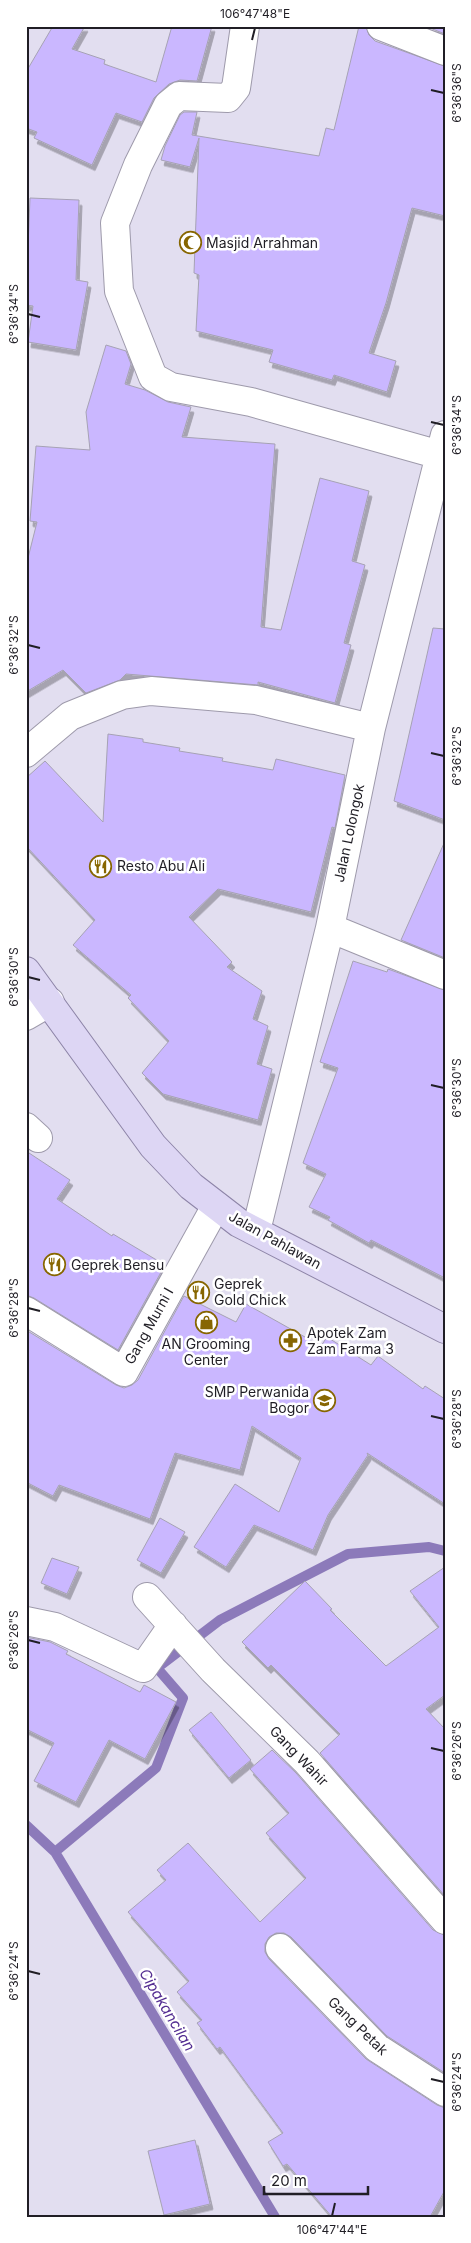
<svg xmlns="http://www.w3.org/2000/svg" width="471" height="2243" viewBox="0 0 471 2243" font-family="Inter,sans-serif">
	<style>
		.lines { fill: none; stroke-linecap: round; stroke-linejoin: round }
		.stream { stroke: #8c7aba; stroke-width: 10 }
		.building { fill: #cab7ff; stroke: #a6a2b4; filter: url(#shadow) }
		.minor-casing { stroke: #9e9aab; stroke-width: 30 }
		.major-casing { stroke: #8d84a7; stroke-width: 30 }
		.minor { stroke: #fff; stroke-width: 28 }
		.major { stroke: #ddd6f4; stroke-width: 28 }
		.ticks { fill: none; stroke: #201e25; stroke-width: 2 }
		.labels { text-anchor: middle; stroke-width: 5; stroke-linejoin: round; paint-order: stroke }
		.poi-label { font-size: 14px; fill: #201e25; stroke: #fff; text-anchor: start }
		.street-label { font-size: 14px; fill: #201e25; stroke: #fff }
		.water-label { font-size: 15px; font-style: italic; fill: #542e92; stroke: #fff }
		.neatline { fill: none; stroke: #201e25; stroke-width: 2 }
		.ticks-label { font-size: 12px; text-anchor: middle; fill: #201e25 }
	</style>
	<defs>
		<filter id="shadow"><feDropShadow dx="3" dy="5.5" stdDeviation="0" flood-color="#0004"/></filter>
	</defs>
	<rect width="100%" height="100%" fill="#e2def0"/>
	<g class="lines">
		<!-- stream -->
		<path class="stream" d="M26,1825L55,1852L275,2217
			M55,1852L156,1768L183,1698L157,1668L220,1620L348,1554L429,1547L445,1551"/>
	</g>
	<!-- building -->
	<path class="building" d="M53,26H85L72,49L105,60L104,64L156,82L172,26H212L197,81L180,80L169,84L154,98L142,122L116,113L92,165L34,138L37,132L26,128V72Z
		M359,26H366L369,35L375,41L445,66V216L412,208L386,303L369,353L396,361L387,392L334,375L332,380L269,362L273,350L196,331L199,275L194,273L199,138L190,167L161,160L165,146L180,115L184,112H197L192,135L319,156L326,128L334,130Z
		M425,26H445V34Z
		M30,198L79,200L76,280L88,282L76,350L28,342L33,306L26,305V248H28Z
		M106,345L126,351L131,364L125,384L145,390L168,402L191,407L182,437L275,444L261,627L281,630L320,478L369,491L352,561L365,565L344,643L351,645L335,703L258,682V685L126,674L120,680L86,693L63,670L26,692V566L37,522L30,521L36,446L90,450L86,412Z
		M433,628L445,629V820L394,801Z
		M108,734L143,739V742L180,748L179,751L223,758L222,761L273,770L276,759L345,775L335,828L332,827L311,912L218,889L189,917L232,962L227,967L262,991L253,1019L268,1026L257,1064L272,1069L258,1120L163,1094L142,1073L169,1041L128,998L131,995L73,945L95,920L26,846V778L45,761L103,822Z
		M445,841V958L401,940Z
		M353,961L387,972L388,969L445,990V1278L371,1240L369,1243L328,1220L330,1217L309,1207L326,1174L303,1163L338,1068L320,1062Z
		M26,1151L70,1180L57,1199L112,1236L113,1234L165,1265L118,1350L34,1298L26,1295Z
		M184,1296L236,1322L246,1304L321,1346L327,1337L371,1365L378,1356L423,1389L425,1386L445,1399V1504L367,1453L368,1455L328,1515L313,1550L254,1525L226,1567L194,1547L235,1484L279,1512L301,1458L252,1426L240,1470L175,1453L150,1519L59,1485L53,1496L26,1482V1330L116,1385L124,1388L132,1385L138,1380Z
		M160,1518L185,1532L161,1573L137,1560Z
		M52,1558L79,1567L67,1594L41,1583Z
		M445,1567V1695L426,1709L445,1729V1896L320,1753L340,1734L271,1665L268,1668L242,1642L305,1581L332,1609L330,1610L386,1666L439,1627L410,1591Z
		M26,1637L50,1642L68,1651L66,1654L140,1692L144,1685L176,1702L145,1759L109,1740L76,1802L34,1781L54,1743L26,1729Z
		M211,1712L251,1760L229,1778L189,1730Z
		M272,1750L296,1773L433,1930L445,1935V2073L387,2036L291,1937L284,1933H276L269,1937L265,1944V1952L269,1959L366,2059L437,2105L445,2108V2190L430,2217H332L287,2164L283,2166L268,2142L283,2133L220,2047L217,2049L197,2023L202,2020L177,1992L189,1981L128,1912L166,1880L157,1870L188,1843L260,1922L306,1878L266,1833L289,1813L250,1769Z
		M195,2140L210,2204L164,2215L148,2151Z"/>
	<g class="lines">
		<defs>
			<path id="minor" d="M245,26L236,88L228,98L179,96L168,105L138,165L115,223L119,291L153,377L171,387L251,402L440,455
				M381,26L445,51
				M26,753L70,716L122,695L151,691L256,700L371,728
				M330,928L445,975
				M26,1016L50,1002
				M26,1127L38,1138
				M256,1231L330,928L371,728L445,435
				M26,1311L124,1372L216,1206
				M147,1597L213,1670L307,1762L445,1920
				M26,1621L55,1627L143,1668L173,1625
				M280,1948L377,2048L445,2092"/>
			<path id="major" d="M26,971L153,1146L191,1186L239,1223L445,1329"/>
		</defs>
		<!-- minor casing -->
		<use href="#minor" class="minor-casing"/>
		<!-- major casing -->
		<use href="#major" class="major-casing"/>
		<!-- minor -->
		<use href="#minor" class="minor"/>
		<!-- major -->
		<use href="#major" class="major"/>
	</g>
	<!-- ticks -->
	<path class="ticks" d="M252,40L255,28M431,90L444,93M28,314L40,317M431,422L444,425M28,645L40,648M431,753L444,756M28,977L40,980M431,1085L444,1088M28,1308L40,1311M431,1416L444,1419M28,1640L40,1643M431,1748L444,1751M28,1971L40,1974M431,2079L444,2082M332,2216L335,2203"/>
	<!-- icons -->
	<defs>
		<symbol id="mosque-ring" viewBox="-11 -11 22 22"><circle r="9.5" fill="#fff" stroke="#876601" stroke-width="1.5"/><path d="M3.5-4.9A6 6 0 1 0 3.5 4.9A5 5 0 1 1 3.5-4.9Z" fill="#876601"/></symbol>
		<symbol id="restaurant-ring" viewBox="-11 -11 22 22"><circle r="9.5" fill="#fff" stroke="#876601" stroke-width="1.5"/><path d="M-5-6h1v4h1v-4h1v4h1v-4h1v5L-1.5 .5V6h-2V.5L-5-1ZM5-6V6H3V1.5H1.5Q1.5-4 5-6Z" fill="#876601"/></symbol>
		<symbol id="shop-ring" viewBox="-11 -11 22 22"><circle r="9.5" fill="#fff" stroke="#876601" stroke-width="1.5"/><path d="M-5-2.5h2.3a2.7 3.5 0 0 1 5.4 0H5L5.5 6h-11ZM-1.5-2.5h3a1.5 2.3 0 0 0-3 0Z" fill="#876601"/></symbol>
		<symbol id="pharmacy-ring" viewBox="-11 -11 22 22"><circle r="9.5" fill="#fff" stroke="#876601" stroke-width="1.5"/><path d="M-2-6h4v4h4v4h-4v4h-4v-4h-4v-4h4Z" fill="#876601"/></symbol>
		<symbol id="school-ring" viewBox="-11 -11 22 22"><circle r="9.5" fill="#fff" stroke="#876601" stroke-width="1.5"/><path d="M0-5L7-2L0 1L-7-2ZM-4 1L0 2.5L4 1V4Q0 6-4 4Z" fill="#876601"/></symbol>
	</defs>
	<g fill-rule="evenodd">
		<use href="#mosque-ring" x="178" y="230" width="25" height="25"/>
		<use href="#restaurant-ring" x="88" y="854" width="25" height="25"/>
		<use href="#restaurant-ring" x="42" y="1252" width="25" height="25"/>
		<use href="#restaurant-ring" x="186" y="1280" width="25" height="25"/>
		<use href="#shop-ring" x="194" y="1310" width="25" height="25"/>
		<use href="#pharmacy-ring" x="278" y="1328" width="25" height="25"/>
		<use href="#school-ring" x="312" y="1388" width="25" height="25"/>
	</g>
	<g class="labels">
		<!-- poi labels -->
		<g class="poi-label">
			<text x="206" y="248">Masjid Arrahman</text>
			<text x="117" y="871">Resto Abu Ali</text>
			<text x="71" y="1270">Geprek Bensu</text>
			<text x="214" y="1289">Geprek<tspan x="214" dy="16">Gold Chick</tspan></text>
			<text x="307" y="1338">Apotek Zam<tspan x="307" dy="16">Zam Farma 3</tspan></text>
			<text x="206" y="1349" text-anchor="middle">AN Grooming<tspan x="206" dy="16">Center</tspan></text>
			<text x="309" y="1397" text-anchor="end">SMP Perwanida<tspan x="309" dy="16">Bogor</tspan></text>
		</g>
		<!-- street labels -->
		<g class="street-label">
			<text transform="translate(349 833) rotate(-78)" y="5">Jalan Lolongok</text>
			<text transform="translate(275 1240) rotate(29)" y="5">Jalan Pahlawan</text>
			<text transform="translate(149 1326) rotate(-61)" y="5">Gang Murni I</text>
			<text transform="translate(299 1756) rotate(46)" y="5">Gang Wahir</text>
			<text transform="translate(358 2026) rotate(44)" y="5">Gang Petak</text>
		</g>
		<!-- water labels -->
		<g class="water-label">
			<text transform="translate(167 2010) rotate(59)" y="5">Cipakancilan</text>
		</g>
	</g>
	<!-- border -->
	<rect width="471" height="2243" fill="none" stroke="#ffffff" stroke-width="55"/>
	<!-- scale -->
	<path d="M264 2186v8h104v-8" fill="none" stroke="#201e25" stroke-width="2.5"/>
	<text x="271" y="2186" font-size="15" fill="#201e25" stroke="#ffffff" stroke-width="4" paint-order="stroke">20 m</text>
	<rect x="28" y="28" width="416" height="2188" class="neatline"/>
	<g class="ticks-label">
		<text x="255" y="18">106°47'48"E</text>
		<text transform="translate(457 93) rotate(-90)" y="4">6°36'36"S</text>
		<text transform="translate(14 314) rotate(-90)" y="4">6°36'34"S</text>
		<text transform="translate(457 425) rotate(-90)" y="4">6°36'34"S</text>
		<text transform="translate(14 645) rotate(-90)" y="4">6°36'32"S</text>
		<text transform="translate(457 756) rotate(-90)" y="4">6°36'32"S</text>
		<text transform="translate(14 977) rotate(-90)" y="4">6°36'30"S</text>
		<text transform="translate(457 1088) rotate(-90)" y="4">6°36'30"S</text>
		<text transform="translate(14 1308) rotate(-90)" y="4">6°36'28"S</text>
		<text transform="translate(457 1419) rotate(-90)" y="4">6°36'28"S</text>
		<text transform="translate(14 1640) rotate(-90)" y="4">6°36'26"S</text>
		<text transform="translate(457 1751) rotate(-90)" y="4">6°36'26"S</text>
		<text transform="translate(14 1971) rotate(-90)" y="4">6°36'24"S</text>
		<text transform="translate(457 2082) rotate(-90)" y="4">6°36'24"S</text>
		<text x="332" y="2234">106°47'44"E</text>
	</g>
</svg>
